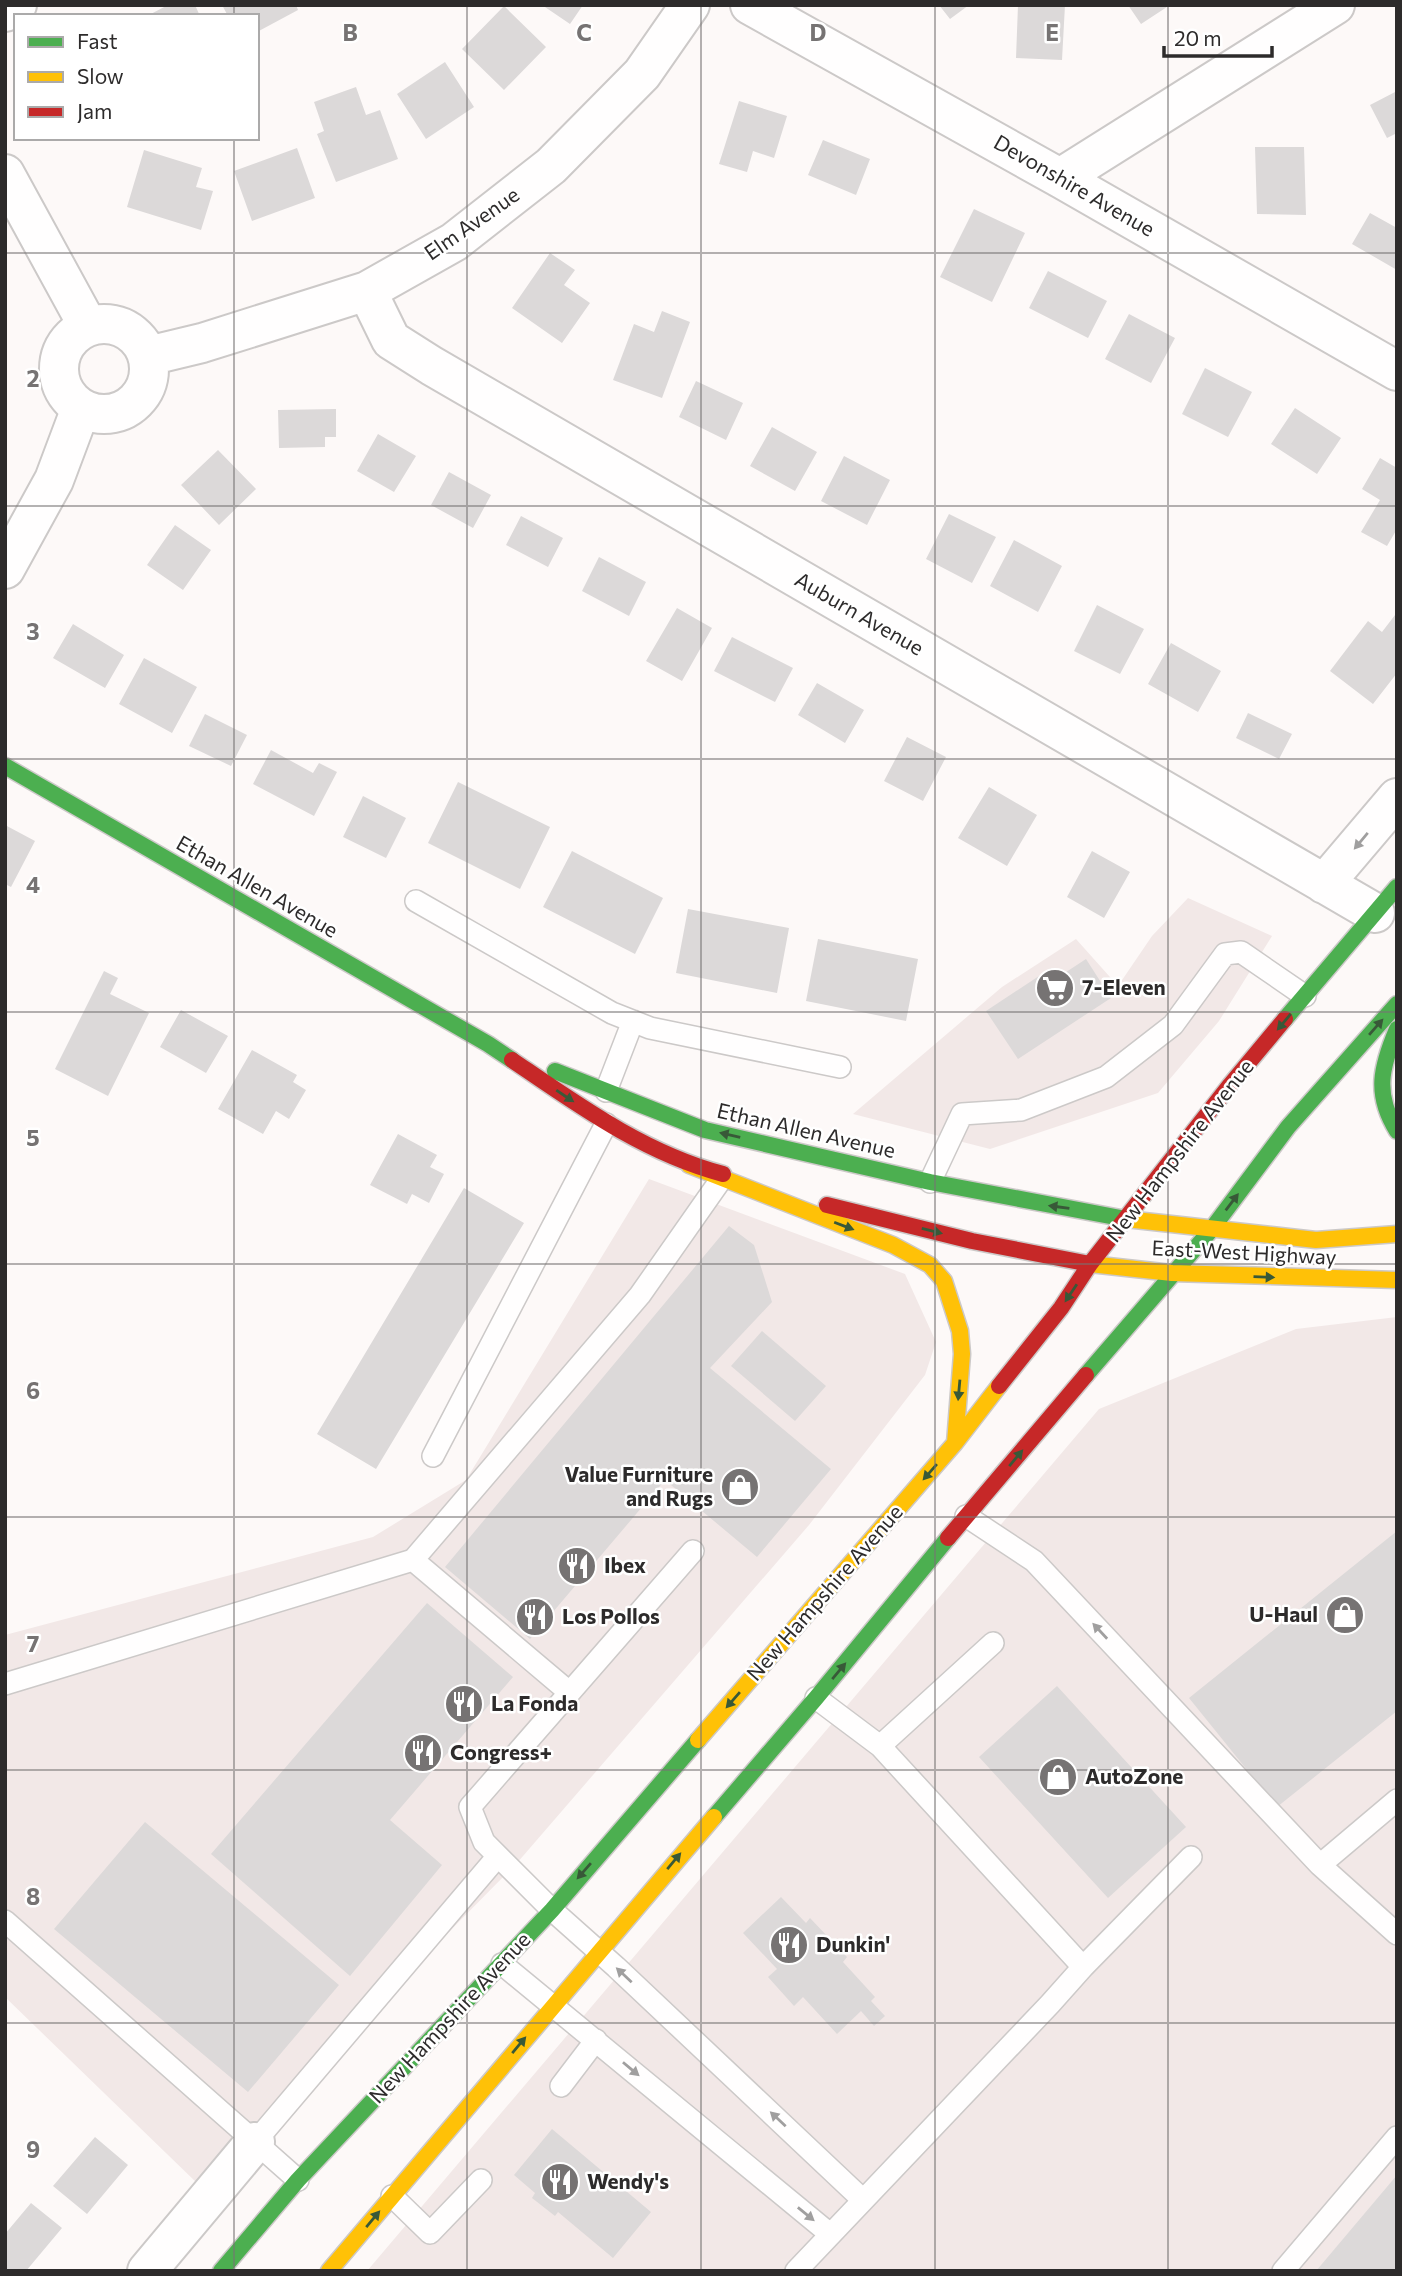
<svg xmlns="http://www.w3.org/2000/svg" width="1402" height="2276" viewBox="0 0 1402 2276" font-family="Commissioner,sans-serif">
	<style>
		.built { fill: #f2e8e7 }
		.building { fill: #dcd9d9 }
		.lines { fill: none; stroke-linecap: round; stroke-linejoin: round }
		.lane-casing { stroke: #ccc9c8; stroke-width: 24 }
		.street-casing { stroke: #ccc9c8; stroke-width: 42 }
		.fast-casing { stroke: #ccc9c8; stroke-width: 19 }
		.slow-casing { stroke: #ccc9c8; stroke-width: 19 }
		.jam-casing { stroke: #ccc9c8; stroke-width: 19 }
		.lane { stroke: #fffefe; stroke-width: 21 }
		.street { stroke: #fffefe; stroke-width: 38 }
		.fast { stroke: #4caf50; stroke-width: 16 }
		.slow { stroke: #ffc107; stroke-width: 16 }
		.jam { stroke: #c62828; stroke-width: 16 }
		.oneway { fill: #a09f9f }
		.oneway2 { fill: #385938 }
		.grid { fill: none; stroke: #767373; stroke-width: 2; stroke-opacity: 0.55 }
		.labels { text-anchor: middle; stroke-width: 5; stroke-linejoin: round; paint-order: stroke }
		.street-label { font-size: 21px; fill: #2d2b2b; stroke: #fff }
		.poi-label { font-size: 21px; font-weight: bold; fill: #2d2b2b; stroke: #fff; text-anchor: start }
		.grid-label { font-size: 23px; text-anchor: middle; font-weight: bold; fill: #767373; stroke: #fff; stroke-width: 5; stroke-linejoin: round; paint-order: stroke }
	</style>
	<rect width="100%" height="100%" fill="#fdf9f8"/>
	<!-- built -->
	<path class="built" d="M1188,898L1272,936L1219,1021L1158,1093L990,1149L853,1114L1002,987L1076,939L1118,986L1152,936Z
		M649,1179L905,1274L936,1342L925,1375L809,1525L517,1863L199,2185L5,1997V1635L373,1537L466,1480Z
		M1397,1317V2271H367L1099,1409L1296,1329Z"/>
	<!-- building -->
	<path class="building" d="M168,5H195L200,16H147Z
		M222,5H296L298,10L257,32V16H228Z
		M542,5H583L570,24Z
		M939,5H969L950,19Z
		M1018,5H1065L1062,60L1016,58Z
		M1128,5H1170L1141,24Z
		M504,6L546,47L504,90L462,49Z
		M445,62L474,107L426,139L397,94Z
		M356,87L366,115L380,110L398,159L336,182L317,134L324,131L314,102Z
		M1397,91V133L1387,138L1370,105Z
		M739,101L787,116L774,158L753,151L747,172L719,164Z
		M823,140L870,159L856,195L808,175Z
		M1255,147H1304L1306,215L1257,214Z
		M297,148L315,198L252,221L234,171Z
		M144,150L202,168L196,187L213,191L201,230L127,207Z
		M974,209L1025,233L992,302L940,277Z
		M1370,213L1397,228V270L1352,244Z
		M550,253L575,270L564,285L590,303L562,343L512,308Z
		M1048,271L1107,301L1088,338L1029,308Z
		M662,311L690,322L662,398L613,380L634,324L654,332Z
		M1129,314L1175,338L1151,383L1105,359Z
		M1205,368L1252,392L1228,437L1182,414Z
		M696,381L743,403L726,440L679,417Z
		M1295,408L1341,438L1317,474L1271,444Z
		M336,409V437H325V447L279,448L278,410Z
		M772,427L817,452L795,491L750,466Z
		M378,434L416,456L394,492L357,471Z
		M218,450L256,489L219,525L181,485Z
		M844,456L890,480L867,525L821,501Z
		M1380,458L1397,468V529L1387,546L1361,532L1380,500L1362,489Z
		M449,472L491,495L473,528L431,505Z
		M949,514L996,537L972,583L926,559Z
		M521,516L563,538L548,567L506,545Z
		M175,525L211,550L183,590L147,565Z
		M1014,540L1062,566L1038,612L990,586Z
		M599,557L646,582L629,616L582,591Z
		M1097,605L1144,629L1120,674L1074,651Z
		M677,608L712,628L682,681L646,661Z
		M1395,615L1397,673L1373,704L1330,671L1368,621L1382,632Z
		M73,624L124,655L105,688L53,658Z
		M732,637L793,668L775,702L714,671Z
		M1171,643L1221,671L1198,712L1148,684Z
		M144,658L197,687L172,733L119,704Z
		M817,683L864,710L845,743L798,715Z
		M1248,713L1292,734L1279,759L1236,738Z
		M205,714L247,735L231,766L189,746Z
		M907,737L946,757L923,801L884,781Z
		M271,750L313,773L319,763L337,772L314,816L253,784Z
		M458,782L550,827L520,889L428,843Z
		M989,787L1037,815L1007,866L958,838Z
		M363,796L406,818L386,858L343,837Z
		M5,825L35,841L11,887L5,884Z
		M572,851L663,898L635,954L543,907Z
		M1092,851L1130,872L1104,918L1067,897Z
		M688,909L789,928L777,993L676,973Z
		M818,939L918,959L906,1021L806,1001Z
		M1086,959L1111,998L1018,1059L986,1011L1051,968L1057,978Z
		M104,971L118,978L110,994L149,1013L108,1096L55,1069Z
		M181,1010L228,1036L206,1073L160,1047Z
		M252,1050L297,1075L293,1082L306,1090L289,1119L276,1111L263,1134L218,1109Z
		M398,1134L437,1155L430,1167L444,1174L429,1203L412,1194L407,1204L370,1185Z
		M464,1188L524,1223L376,1469L317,1434Z
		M729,1226L754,1245L772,1302L710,1368L831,1469L757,1557L665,1480L530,1639L445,1567Z
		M762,1331L826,1386L795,1421L731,1366Z
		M1397,1531V1711L1277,1807L1189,1698Z
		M427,1603L513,1677L390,1820L442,1865L350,1976L211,1854Z
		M1057,1686L1186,1827L1108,1898L979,1757Z
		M145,1822L339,1985L248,2092L54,1929Z
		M781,1897L806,1923L810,1918L847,1957L843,1962L875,1997L871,2001L885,2016L874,2026L861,2011L837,2034L803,1997L794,2006L768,1977L777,1969L743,1933Z
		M552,2129L651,2212L613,2258L558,2212L555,2216L532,2198L535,2193L514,2175Z
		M95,2137L128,2165L87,2214L53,2186Z
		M1397,2175V2271H1316Z
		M31,2203L62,2228L26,2271H9L5,2268V2234Z"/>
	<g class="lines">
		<defs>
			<path id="lane" d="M416,901L612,1013L650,1028L840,1067
				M606,1091L633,1021
				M930,1182L962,1114L1021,1110L1106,1077L1173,1025L1225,954L1241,952L1305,996
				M433,1456L606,1124
				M966,1516L1034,1561L1320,1865L1397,1800
				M693,1551L470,1807L484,1842L552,1910L616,1967L863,2200
				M413,1560L640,1295L722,1178
				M5,1684L413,1560L569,1692
				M816,1698L880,1746L1083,1967
				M880,1746L993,1643
				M1320,1865L1397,1934
				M5,1921L298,2180
				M502,1964L830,2234
				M561,2086L596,2040
				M255,2142L498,1856
				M392,2196L430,2233L481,2180
				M796,2271L1050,2004L1083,1967L1191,1857
				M1283,2271L1397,2137"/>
			<path id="street" d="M750,5L1060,178L1397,371
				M5,12L17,5
				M5,174L88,326
				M1060,178L1335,5
				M367,291L391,340L432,366L1375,913
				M59 369a45 45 0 1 1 90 0a45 45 0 1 1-90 0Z
				M148,356L202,343L367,291L454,242L551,166L642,74L690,5
				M5,569L54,480L81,408
				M1324,884L1397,798
				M147,2271L255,2142"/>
			<path id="fast" d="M5,766L488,1044L512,1060
				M1285,1019L1397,887
				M1397,1029C1381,1067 1374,1094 1397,1131
				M555,1071L705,1130L930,1182L1126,1219
				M1086,1375L1211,1230L1288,1127L1397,1004
				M714,1817L816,1698L948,1538
				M221,2271L298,2180L552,1910L698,1740"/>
			<path id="slow" d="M689,1165L893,1245L930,1265L944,1281L960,1331L962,1354L955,1443
				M1126,1219L1316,1240L1397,1234
				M1090,1264L1172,1273L1397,1280
				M698,1740L955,1443L999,1386
				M329,2271L714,1817"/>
			<path id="jam" d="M512,1060C578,1105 644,1153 723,1174
				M827,1205L972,1241L1090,1264
				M999,1386L1061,1308L1090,1264L1230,1085L1285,1019
				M948,1538L1086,1375"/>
		</defs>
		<!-- lane casing -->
		<use href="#lane" class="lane-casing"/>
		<!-- street casing -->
		<use href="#street" class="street-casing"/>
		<!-- fast casing -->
		<use href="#fast" class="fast-casing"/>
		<!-- slow casing -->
		<use href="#slow" class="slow-casing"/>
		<!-- jam casing -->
		<use href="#jam" class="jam-casing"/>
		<!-- lane -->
		<use href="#lane" class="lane"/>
		<!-- street -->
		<use href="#street" class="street"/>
		<!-- fast -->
		<use href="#fast" class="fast"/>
		<!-- slow -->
		<use href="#slow" class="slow"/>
		<!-- jam -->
		<use href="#jam" class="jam"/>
	</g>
	<!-- one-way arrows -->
	<defs><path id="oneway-solid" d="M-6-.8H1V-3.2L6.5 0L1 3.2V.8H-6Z" transform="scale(1.75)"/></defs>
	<g class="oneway">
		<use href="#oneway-solid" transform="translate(1361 841) rotate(130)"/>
		<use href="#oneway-solid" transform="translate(1100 1631) rotate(-133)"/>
		<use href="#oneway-solid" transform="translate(624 1975) rotate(-137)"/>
		<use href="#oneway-solid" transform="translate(631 2069) rotate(40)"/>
		<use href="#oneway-solid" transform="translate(778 2119) rotate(-137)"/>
		<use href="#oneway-solid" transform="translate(806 2214) rotate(39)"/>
	</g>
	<g class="oneway2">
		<use href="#oneway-solid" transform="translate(1284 1022) rotate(130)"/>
		<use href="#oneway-solid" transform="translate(1376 1027) rotate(-49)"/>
		<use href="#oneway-solid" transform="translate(565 1096) rotate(34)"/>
		<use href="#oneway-solid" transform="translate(730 1135) rotate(-167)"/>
		<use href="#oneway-solid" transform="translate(1232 1202) rotate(-53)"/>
		<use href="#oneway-solid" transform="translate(1059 1207) rotate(-172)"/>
		<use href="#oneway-solid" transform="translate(844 1226) rotate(21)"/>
		<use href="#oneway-solid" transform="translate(932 1231) rotate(14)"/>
		<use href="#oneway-solid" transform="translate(1264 1277) rotate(2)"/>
		<use href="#oneway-solid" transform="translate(1071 1293) rotate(124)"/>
		<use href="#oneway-solid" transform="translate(959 1390) rotate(95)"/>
		<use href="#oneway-solid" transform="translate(1016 1458) rotate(-50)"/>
		<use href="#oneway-solid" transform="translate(930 1472) rotate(131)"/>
		<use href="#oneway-solid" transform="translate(839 1671) rotate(-50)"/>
		<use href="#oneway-solid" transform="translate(733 1700) rotate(131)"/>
		<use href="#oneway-solid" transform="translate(674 1861) rotate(-50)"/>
		<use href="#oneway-solid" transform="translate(584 1871) rotate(131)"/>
		<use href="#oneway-solid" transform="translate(519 2045) rotate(-50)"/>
		<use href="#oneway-solid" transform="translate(373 2219) rotate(-50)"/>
	</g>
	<!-- grid -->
	<path class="grid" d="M234,5V16M467,5V2271M701,5V2271M935,5V2271M1168,5V2271M234,138V2271M5,253H1397M5,506H1397M5,759H1397M5,1012H1397M5,1264H1397M5,1517H1397M5,1770H1397M5,2023H1397"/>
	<!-- icons -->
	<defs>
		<symbol id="supermarket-disc" viewBox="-11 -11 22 22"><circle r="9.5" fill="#767373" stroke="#fff"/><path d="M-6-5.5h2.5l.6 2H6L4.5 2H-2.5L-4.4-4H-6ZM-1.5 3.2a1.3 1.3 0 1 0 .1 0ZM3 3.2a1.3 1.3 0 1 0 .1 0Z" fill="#fff"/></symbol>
		<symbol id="shop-disc" viewBox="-11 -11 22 22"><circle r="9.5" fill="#767373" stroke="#fff"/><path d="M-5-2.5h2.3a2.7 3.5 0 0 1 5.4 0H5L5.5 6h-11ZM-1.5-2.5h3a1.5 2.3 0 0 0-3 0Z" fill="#fff"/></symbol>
		<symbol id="restaurant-disc" viewBox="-11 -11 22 22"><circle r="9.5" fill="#767373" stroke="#fff"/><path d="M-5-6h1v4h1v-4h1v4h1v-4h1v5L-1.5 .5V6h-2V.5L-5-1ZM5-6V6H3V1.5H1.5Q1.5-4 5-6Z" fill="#fff"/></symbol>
	</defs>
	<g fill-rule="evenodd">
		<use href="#supermarket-disc" x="1033" y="966" width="44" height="44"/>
		<use href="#shop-disc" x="718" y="1465" width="44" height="44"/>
		<use href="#restaurant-disc" x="555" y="1544" width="44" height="44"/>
		<use href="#shop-disc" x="1323" y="1593" width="44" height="44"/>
		<use href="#restaurant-disc" x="513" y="1595" width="44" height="44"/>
		<use href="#restaurant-disc" x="442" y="1682" width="44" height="44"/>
		<use href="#restaurant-disc" x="401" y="1731" width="44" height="44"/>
		<use href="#shop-disc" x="1036" y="1755" width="44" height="44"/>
		<use href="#restaurant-disc" x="767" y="1923" width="44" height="44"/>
		<use href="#restaurant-disc" x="538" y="2160" width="44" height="44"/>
	</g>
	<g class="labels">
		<!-- street labels -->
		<g class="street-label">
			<text transform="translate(1074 186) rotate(30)" y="7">Devonshire Avenue</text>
			<text transform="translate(472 224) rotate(-35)" y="7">Elm Avenue</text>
			<text transform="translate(859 614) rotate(30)" y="7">Auburn Avenue</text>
			<text transform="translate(257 887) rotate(30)" y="7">Ethan Allen Avenue</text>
			<text transform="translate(806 1131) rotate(13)" y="7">Ethan Allen Avenue</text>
			<text transform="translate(1180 1151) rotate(-52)" y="7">New Hampshire Avenue</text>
			<text transform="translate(1244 1253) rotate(3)" y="7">East-West Highway</text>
			<text transform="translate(825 1593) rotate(-49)" y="7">New Hampshire Avenue</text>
			<text transform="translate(450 2018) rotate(-47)" y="7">New Hampshire Avenue</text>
		</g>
		<!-- poi labels -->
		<g class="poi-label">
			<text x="1082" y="995">7-Eleven</text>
			<text x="713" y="1482" text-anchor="end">Value Furniture<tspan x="713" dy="24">and Rugs</tspan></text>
			<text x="604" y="1573">Ibex</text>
			<text x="1318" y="1622" text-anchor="end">U-Haul</text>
			<text x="562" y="1624">Los Pollos</text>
			<text x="491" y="1711">La Fonda</text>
			<text x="450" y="1760">Congress+</text>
			<text x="1085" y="1784">AutoZone</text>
			<text x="816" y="1952">Dunkin'</text>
			<text x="587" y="2189">Wendy's</text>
		</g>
	</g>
	<g class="grid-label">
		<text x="350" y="41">B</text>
		<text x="584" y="41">C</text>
		<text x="818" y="41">D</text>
		<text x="1052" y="41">E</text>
		<text x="33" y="387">2</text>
		<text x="33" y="640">3</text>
		<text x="33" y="893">4</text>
		<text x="33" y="1146">5</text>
		<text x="33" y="1399">6</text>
		<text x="33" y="1652">7</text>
		<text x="33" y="1905">8</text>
		<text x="33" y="2158">9</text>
	</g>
	<!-- border -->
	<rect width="1402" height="2276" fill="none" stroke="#2d2b2b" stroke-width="14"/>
	<!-- legend -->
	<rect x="14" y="14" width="245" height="126" fill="#ffffff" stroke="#abaaaa" stroke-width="2"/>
	<rect x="28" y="37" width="35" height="10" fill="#4caf50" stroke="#abaaaa" stroke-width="2"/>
	<text x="77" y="49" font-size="21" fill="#2d2b2b">Fast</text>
	<rect x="28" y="72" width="35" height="10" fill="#ffc107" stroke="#abaaaa" stroke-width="2"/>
	<text x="77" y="84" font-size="21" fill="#2d2b2b">Slow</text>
	<rect x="28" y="107" width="35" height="10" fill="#c62828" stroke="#abaaaa" stroke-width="2"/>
	<text x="77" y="119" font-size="21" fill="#2d2b2b">Jam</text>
	<!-- scale -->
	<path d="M1164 46v10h108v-10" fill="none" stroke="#2d2b2b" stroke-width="3.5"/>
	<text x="1174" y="46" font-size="21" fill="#2d2b2b" stroke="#ffffff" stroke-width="5" paint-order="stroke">20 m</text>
</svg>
